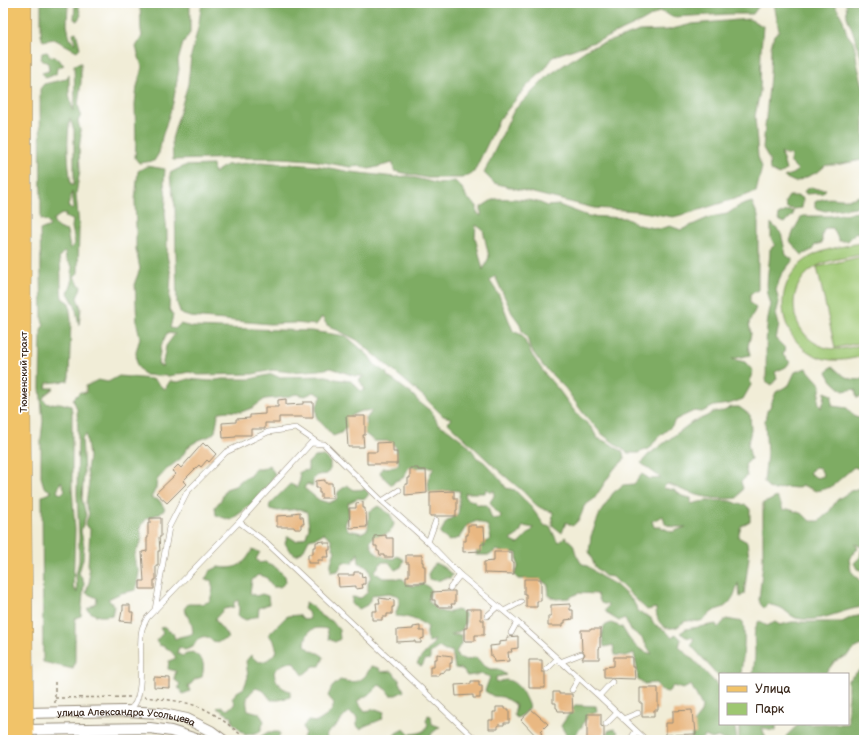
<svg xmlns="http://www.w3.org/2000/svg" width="867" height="743" viewBox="0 0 867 743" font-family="'Balsamiq Sans',sans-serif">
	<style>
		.green { fill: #9ec772; stroke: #6c7848 }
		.forest { fill: #7eac64; stroke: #5c6b41; fill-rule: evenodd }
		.building { fill: #e9b882 }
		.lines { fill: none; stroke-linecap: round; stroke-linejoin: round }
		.lane-casing { stroke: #968c7a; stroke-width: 6 }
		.street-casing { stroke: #968c7a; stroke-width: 12 }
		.primary-casing { stroke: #968c7a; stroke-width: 16 }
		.path { stroke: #968c7a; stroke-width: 1.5; stroke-dasharray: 3 3; stroke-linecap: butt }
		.lane { stroke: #fff; stroke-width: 5 }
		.street { stroke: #fff; stroke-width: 10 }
		.primary { stroke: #f1c369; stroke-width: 15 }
		.labels { text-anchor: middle; stroke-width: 3.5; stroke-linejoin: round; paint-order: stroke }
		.street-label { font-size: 10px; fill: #3b2a1e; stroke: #fff }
	</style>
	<rect width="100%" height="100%" fill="#fff"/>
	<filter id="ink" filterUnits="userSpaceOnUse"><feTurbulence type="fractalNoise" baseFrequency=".025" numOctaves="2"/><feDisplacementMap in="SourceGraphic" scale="8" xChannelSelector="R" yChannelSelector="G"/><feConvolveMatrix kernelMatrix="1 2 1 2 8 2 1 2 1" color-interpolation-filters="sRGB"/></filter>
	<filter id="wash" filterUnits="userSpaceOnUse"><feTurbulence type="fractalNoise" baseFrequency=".012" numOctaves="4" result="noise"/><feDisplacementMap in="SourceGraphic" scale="16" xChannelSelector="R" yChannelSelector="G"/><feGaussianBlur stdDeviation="0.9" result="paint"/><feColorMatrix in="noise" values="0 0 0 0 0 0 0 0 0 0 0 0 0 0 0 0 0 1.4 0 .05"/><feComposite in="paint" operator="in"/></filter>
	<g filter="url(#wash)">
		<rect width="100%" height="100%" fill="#f1edd7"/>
		<!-- green -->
		<path class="green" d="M864,242V254C847,258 825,259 811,270C782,292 792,339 827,348C840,351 852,347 864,344V356C851,359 838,362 825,359C781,348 768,290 803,262C819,248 844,247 864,242Z
			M864,256V342L835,348L817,267Z"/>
		<!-- forest -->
		<path class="forest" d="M41,3H68L67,25L70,39L75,44L73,33L76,32L80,48L77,51L54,39L43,41L41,35Z
			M75,3H77L81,15L77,21L74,19Z
			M139,3H190V33L183,43L178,61L179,69L173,103L162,137L159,153L154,161L139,163L135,158L136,143L135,104L137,87L142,67L136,47L142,36C139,23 142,16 139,3Z
			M202,3H761L753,14H730L673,17L660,11L641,22L603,39L554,56L544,70L526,87L499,120L474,172L462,178H427L394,171L393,163L369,169L361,166L350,167L311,160L281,158H241L173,160L172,139L188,84L191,56L198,28Z
			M774,3H834L843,20L847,34L854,43L858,67L864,90V160C851,161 839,166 826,165L818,172L795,182L784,177L792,174L798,170L790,162L791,155L781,153L786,170L779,175L770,170L769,159L763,148L770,76L771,47L774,35L779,31Z
			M846,3H864V67L856,40L847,17Z
			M749,19L763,26L761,50L760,91L755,116L758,157L762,167L756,192L693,212L673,217L637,211L594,208L529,192L494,183L484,173L514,110L549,75L589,48L640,31L668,30L692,24Z
			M47,52L50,56L55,57L64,65L57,68L56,74L46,78L42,73L49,71L48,63L41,60L42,53Z
			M81,63V82L78,105L81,115L78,121L81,135L79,149L80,170L76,194L79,227L78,273L74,277L81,287L77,298L81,308L79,325L75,305L68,293L72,283V266L66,259L65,251L59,257C62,270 60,284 62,298L69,303L71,320L69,377L68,381L47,383L46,388H54L46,394L43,399L48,404L60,403L71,406L72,412V487L75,530L73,587L77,593L76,575L79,561V535L77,494L78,433L77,409L73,399L80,392L86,393V386L98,380L108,382L119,376L151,379C157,381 159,386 165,389L170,381L178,382L188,379L210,381L222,379H251L272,374L278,377L327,376L335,379L351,381L361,391L365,389L359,380L364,376H355L331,368L319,370L291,372L273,370L253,374L198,375L189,372L169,376L145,375L137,366L136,352L140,338L137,324L135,282L140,269L136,249V228L135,200L138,171L147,166L165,169L164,182L166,197L165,214L167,232V255L171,275L169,309L173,315L170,328L175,329L180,324L192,327L311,331L346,336L368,355L375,365L386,372L388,377L396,382L413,395L419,402L432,412L438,424L449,430L467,444L474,453L476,457L484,462L501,480L506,488L515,490L531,507L545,526H550L556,539L559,542L565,537L573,544L576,554L581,563L589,567L600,576L616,585L633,601L639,612L651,618L654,624L666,631L672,638L676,634L681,639L679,647C694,659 707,674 720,688V724H732L735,728L737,740H723L718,737L712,739L705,736L700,740H691L694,722L701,713L702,706L691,685L683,689L673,686L668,692L660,690L656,683L644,684L638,680L637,668L634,653L626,656L615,655L613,645L604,647L602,636L604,626L611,623L622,627C630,641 636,650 652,654L641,637L631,630L624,618L619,621L609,615L605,611L608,605L601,603L597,594L578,593L569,598L556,599L549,596L548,585L539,579H518L514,575L518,568L517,553H507L496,550L490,555H476L478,546L491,539L488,526L477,521L467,525L459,538L449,541L440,534L446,522L458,514C460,506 458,499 460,491L450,490L429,493L428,479L434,467H409L403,478L395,481L392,485L386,480L380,473L382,468L395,467L399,463L397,457L396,447L389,441H374L363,432L367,423L366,419L372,411C359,410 357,412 346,419L347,426L341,433L333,436L317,418L316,407L322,396L314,392L305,396L296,394L286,397L265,399L252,408L241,412L229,411L220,412L218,415L215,432L210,436L199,440L189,446L180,459L167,469L157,480L156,488L151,498L159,500L165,509L159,514L147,518L140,527L142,539L135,554V564L139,572L136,590L121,593L108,599L114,606L112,615C101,617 95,617 87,609L96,603L97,598L86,593L90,579L88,566L90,529L85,525L89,514L86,503L89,483L87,470L89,457L86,434L82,439L84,472L82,499L86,515L81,531L84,546L83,559L79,573L84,583L81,616L75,618V661L73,669L43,662L42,496L52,492L44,487L41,477V439L43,421L40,388L41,329L44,325L42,320L40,230L50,226L48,222L41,219L40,89L44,84L66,79L69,75V94L73,111L75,98L74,65ZM70,119L74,130V185H71C68,164 66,140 70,119ZM72,192L74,207L72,210L68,206ZM66,213L65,217L73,220L72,227L75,243L70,249L67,231C60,229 55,228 53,220L60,215ZM167,333L175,334L166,346L162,367L158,364L161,346ZM61,481L65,490L61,494L57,492ZM486,488L490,493L494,490V496L490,502L495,511L501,515L500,518L492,519L487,505H478L474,501L466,499L465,493H485ZM523,526L534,528L518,544L510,540L519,534Z
			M261,162L319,166L351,172L395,177L408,176L439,184L455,181L462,188L467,198L477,206V213L481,216V207C485,205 491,200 495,199C506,198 539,199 546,206L559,205L588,216L625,218L639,225L659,229L670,226L681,230L710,217L727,214L739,206L752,202L758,216V290L750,294V303L756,308L749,323L751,334L748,346L750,355L732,359L745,362L753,371L750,379L751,385L743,399L729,404L714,406L702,412L694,411L675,420L672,426L657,438L650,448L638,453H628L618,446L602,434L583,413L566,389L543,366L530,348L527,337L522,331L520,324L512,313L495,276L490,281L499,295L513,331L522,335L532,355L545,374L559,390L575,412L592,428L597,438L609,443L623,452L624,460L614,469L594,499L584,506C582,514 579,522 572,526L566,522L562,533L552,525L553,512C533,508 533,499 519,488C494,468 472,445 448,423L451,418L443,416L423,396L357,340L327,325L322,317L316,325L294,323L270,324L190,317L181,314L177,303L175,206L171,185L170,173L184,166L213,165L214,173L226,165ZM476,225L483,230L489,257L483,270L475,237Z
			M811,187L817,189H826L823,193L806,194L804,191Z
			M789,196H797L803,198L802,208L794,209L787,208L785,202Z
			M860,196H864V206L825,211L815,208V202C828,195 835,200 848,199C852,199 856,197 860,196Z
			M787,211H793V215L784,223L779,220L778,215Z
			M864,211V237L856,232L848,241H839L833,228H825L822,234V243L815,245L812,250L802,255L790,241L794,230L802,216H829Z
			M771,223L781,233L786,255L793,260L781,275L776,290L779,302L776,314L779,325L776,339L785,348L783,355L790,362L786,367L775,372L777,378L772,385L766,381C767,355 764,329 771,304C763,288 770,267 770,249L775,245L771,238Z
			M832,366C842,375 850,383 864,378V396L857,398L855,389L843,391L832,381L827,372Z
			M806,368L821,385L818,401L821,408L824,401L825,392L832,395V406L847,408L855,417L864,419V468L862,470L854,467L831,487L816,491L802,485L797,488L786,487L775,490L768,488L764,482L767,453L765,421L767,411L770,407L776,392L789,385L795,372ZM815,467L820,468L824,476L817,478L809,473Z
			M731,407H739L750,415L751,430L748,444L751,459L745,465L747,476L741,482L743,488L737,498C722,500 705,498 691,493C682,491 676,486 667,484L663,488L674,490L682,496L691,498V504C705,500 715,500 730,501C737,502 738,506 745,504L750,509V521L741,526L738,537L747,542L749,557L744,594L740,597L738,583C736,592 732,602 724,607C720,609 716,609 712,612C708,615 705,620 700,621C696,622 691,620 687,621C683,621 680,626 677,627C662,632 656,620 656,608L647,610L613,577L605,576L595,567L589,552L591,536L600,513L613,493L623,485L634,484L642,474L650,479L661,478L641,463L648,455L691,423L707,416L713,412L724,411ZM663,516L665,524L673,527H686L672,532L661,527H654L652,521Z
			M324,456L330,461V469L327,474L318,475L313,479V486L307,484L304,488L319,500L329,503L337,499L338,492L347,485L354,490L365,489L369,494L365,499L358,498L348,503L349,516L345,524L348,530L362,533L368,529L369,512L378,506L390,514L394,524C390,535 386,535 375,536L370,541C373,555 380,556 393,559L397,556L404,560L401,567L395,570L389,562H382L374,572L383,578H395L403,579L409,585L414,586L424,584L431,589L428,600C435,610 444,616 456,610L465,613V622L462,630L451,635H462V642L456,652L458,657L467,660L476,657L483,665L490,669H498L506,675L496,677V683C499,682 503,680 506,680C519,681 525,697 529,707L524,714L517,718L514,715L516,705L503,697L493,696L485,691L490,677L482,674L467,676L462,669L455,668L452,651H445L439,647L430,653V659L425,660L422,666L417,664C422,654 431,649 435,640L429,642L426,636L428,627C419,620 407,616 395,616L399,604V596L389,593L373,595L367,605L359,609L352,605V597L361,598L368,592V583L371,576L368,567L359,563L358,553L352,563L343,562L338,571L331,572V563L335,551L333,548L331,539L324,533L317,537L309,539L303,551L296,555L289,550L285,543L288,536L296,541L306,537L309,527L307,512L300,509L278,511L269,509L270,504L290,484L297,487L300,480L299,472L308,470V463L314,457Z
			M269,465L275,474C266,492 248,509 230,520L216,515L215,507L221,500L226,489L235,486L244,478L250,476L254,469H262Z
			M864,486V571L857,569L854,563L860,557L862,547L855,544L858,548L849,559L851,571L861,582L864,590V607C840,609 822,624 796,618C791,616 787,612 783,609C779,606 773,606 768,604L764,608L761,605L759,600L763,562V503L769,501L776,497L781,504L783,510L788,509L803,514L810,521H819L829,512L837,500L851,491Z
			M252,550L260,552L256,559L259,563L265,562L274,566L285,576L286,582L280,587H273L266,577L258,575L252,580L250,593L256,596L262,594L268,596L269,604L259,608L258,616L246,620L238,616L239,609L238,600L234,602V607L224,609L215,619C219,627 225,630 228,638C223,640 218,643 213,641C211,640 209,638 207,637C200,635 196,641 193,647L185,650L179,647L177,653L182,656L192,652C204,659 205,663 202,677L195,679L192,683L188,686L190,691L183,694L178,687L180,684L174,679L176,671L168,669L169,661L176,658C172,651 167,647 159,645L156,641L163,633L160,628L165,627L169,631L173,633L175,639C181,635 187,637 193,633L192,625L184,609L188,604C196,604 203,605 210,601L213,589L211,580H205L210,571L218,567C236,570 244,565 252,550Z
			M435,563L443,567L453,575L450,578H444L438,581L429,579L428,574Z
			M306,602L315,608L321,616L332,621L339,630L340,639L335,642L329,639L327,629C313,626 306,630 305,645C313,654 316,650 324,657L320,666H314L303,675L294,662C285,662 279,666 274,672C276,683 280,688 290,691V697L279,700H271L264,691L256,688C247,695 245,699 248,710L259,713L264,721L260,732L245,735L232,722V717L217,708L221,706L227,710L235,704L232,698L237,692L244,688L248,677L246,661L251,655C260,668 269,660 277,651L274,641L268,635L287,616L299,615L305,620L310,619L308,612L304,609Z
			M864,615V644L854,649L847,656L835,661L825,674H753C754,667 755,659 755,652C755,640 752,631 759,621L767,626L775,622L780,625L792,622H842L852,617Z
			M726,619L743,622C746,640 743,655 741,674H720V678L691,645L694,638L686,637L680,633L686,629L716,624L718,628Z
			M371,666L379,668L381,672L392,671L399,680L404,691L396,695H390L385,688L379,685L371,693L357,701L365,711L376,709L384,712L382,719C375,723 366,724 360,729L357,726V717L349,712C343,717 340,722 335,727C331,730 328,731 326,736L330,740H302L305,733L303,726L308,721L317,722C325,717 333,713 334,703L328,696L332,687L340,680C356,684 364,682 371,666Z
			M864,666V740H787L786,736L799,724H848V680Z
			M575,705L596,706L597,712L588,715L581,728L574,735L579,740H565L567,736L561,726Z
			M428,715L431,716L432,724L440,727L432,733L429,740H393L392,738L396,733L404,729L409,734L419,733L425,730L428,724L426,721Z
			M739,724H776V731L768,730L762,727L766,739L739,740Z
			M614,729L618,732L612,740H608V731Z
			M268,732H279L280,736L274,740H259L260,737Z"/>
		<g id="blocks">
			<!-- building -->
			<path class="building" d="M286,399V405L303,404V402H313V418H303V417H279V423H265V429H251V435H236V437L223,438L222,423L236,422V419L250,418V415L265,414V407H278V400Z
				M346,416H365V435H363L364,447H348Z
				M393,442V452H397V464H367V452H377V443Z
				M203,443L206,446L207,445L216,454L209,462L207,460L201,467L199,465L183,481L186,484L167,503L156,493L176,474L172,471L178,465L181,468Z
				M410,468H418V470H426L427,493L405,495V484H408V478H410Z
				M325,480V483H332L333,498H321V493H319V488H316V481Z
				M454,491V498H457V510H456V516H430V492Z
				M363,502V508H365V512H366L367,527L350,528L349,508H356V503Z
				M300,512V517H303L304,524H301V529H295L294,527H277V516L293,515V513Z
				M150,518H161V537H159L160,551H158V566H156V580H154V589H140V581H144L142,552L147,551V538H148V523H150Z
				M468,525H476V527H484L485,544H481V551L463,552V541H466V535H468Z
				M386,535V538H393V557H384V555H380L379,551H377V546H374V536Z
				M324,541V543H330V550H328L329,557H323V560H318V563H308V554H313V547H316V542Z
				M494,552H512V562H514V574L484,573V562L494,561Z
				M406,555H422V562H423V566H425V583H406V576H409V563H406Z
				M354,572H361L362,577L365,576V584H362L363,588L356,589V586L339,587L338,575H354Z
				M524,579H541V601H537V607H526V594H524Z
				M448,591H455V604H451L452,607H438L437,605H435V600H432V592Z
				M379,598L394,600V607H392V614H387V617H382V620H372V611H377L376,603H380Z
				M570,604V610H573V619L565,620V623H563V626H548V616H551V605Z
				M123,605H130V612H133L132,622L120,621L122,611H123Z
				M467,609H481V620H484V635H475V641H464V628H467Z
				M420,626V631H424V638L421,639V643H415V641L397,642V630L413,629V627Z
				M591,629H601V637H600V648H599V659H582L585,654L582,650L581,630H591Z
				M518,636V648L511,649L512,652H508L509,661L494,662L493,656H491L490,646L499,645V642L507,641V637Z
				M437,654L452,656V663H450V670H445V672L439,673V676H430V667H434V659H437Z
				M614,657H632V667H634L635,679L604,678V667L614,666Z
				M529,660H542V672H545V688H529Z
				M154,677L170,678V688L154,687Z
				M471,681H479V686H482V693H480V698H473V695L456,696L455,685L471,684Z
				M640,688H658V710H654V717H642V703H640Z
				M553,692H559V694H572L573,713H564L563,711H558L557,708H556V703H553Z
				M496,707H504V709H509V723H504V725H498V729H489V720H493V712H496Z
				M531,709L548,724L541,731L542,740H540L521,720Z
				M692,710L693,723H695L696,734L666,735V723H673V711Z
				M587,714H601V726L604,727V740H587Z"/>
		</g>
	</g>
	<g filter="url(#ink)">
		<use href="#blocks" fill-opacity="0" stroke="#968c7a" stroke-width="1"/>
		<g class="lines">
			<defs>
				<path id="lane" d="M382,501L399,490
					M239,522L267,543L476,740
					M428,542L436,520
					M450,588L460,575
					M155,610L169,527L187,492L226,452L268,432L296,428L318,443
					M504,611L521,602
					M487,616L498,606
					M511,633L517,622
					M560,662L581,654
					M547,669L557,659
					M572,690L579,678
					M599,696L612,682
					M128,710C148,702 137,648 142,629C143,625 146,621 147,618L239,522L311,443L324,444L382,501L428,542L460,575L517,622L599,696L646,740
					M623,719L638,713
					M606,724L617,713
					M630,740L636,731
					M671,740L672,738"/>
				<g id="street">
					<path id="s1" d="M25,713L125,711L159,713L187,719L211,731L223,740"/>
					<path d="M26,730L150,728L171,731L199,740"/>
				</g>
				<path id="primary" d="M11,3L13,740
					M24,3L23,406L26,740"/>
			</defs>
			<!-- lane casing -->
			<use href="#lane" class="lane-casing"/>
			<!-- street casing -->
			<use href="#street" class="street-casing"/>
			<!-- primary casing -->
			<use href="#primary" class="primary-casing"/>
			<!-- path -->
			<path class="path" d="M55,682V704
				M144,697C162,699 186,701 202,708C218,715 233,728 247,740
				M55,698L131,697
				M96,740H156"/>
			<!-- lane -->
			<use href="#lane" class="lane"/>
			<!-- street -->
			<use href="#street" class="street"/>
			<!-- primary -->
			<use href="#primary" class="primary"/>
		</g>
	</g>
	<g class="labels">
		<!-- street labels -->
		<g class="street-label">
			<text transform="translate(23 372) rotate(-90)" y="4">Тюменский тракт</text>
			<text dy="4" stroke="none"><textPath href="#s1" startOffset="102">улица Александра Усольцева</textPath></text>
		</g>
	</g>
	<!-- margin -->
	<rect width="867" height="743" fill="none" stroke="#fff" stroke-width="16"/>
	<!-- legend -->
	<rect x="719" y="673" width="130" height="52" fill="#ffffff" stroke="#b1aaa5"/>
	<rect x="727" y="686" width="20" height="6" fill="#f1c369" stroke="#b1aaa5"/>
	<text x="755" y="693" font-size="12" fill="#3b2a1e">Улица</text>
	<rect x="727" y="703" width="20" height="12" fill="#9ec772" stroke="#b1aaa5"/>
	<text x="755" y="713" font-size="12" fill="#3b2a1e">Парк</text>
</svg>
